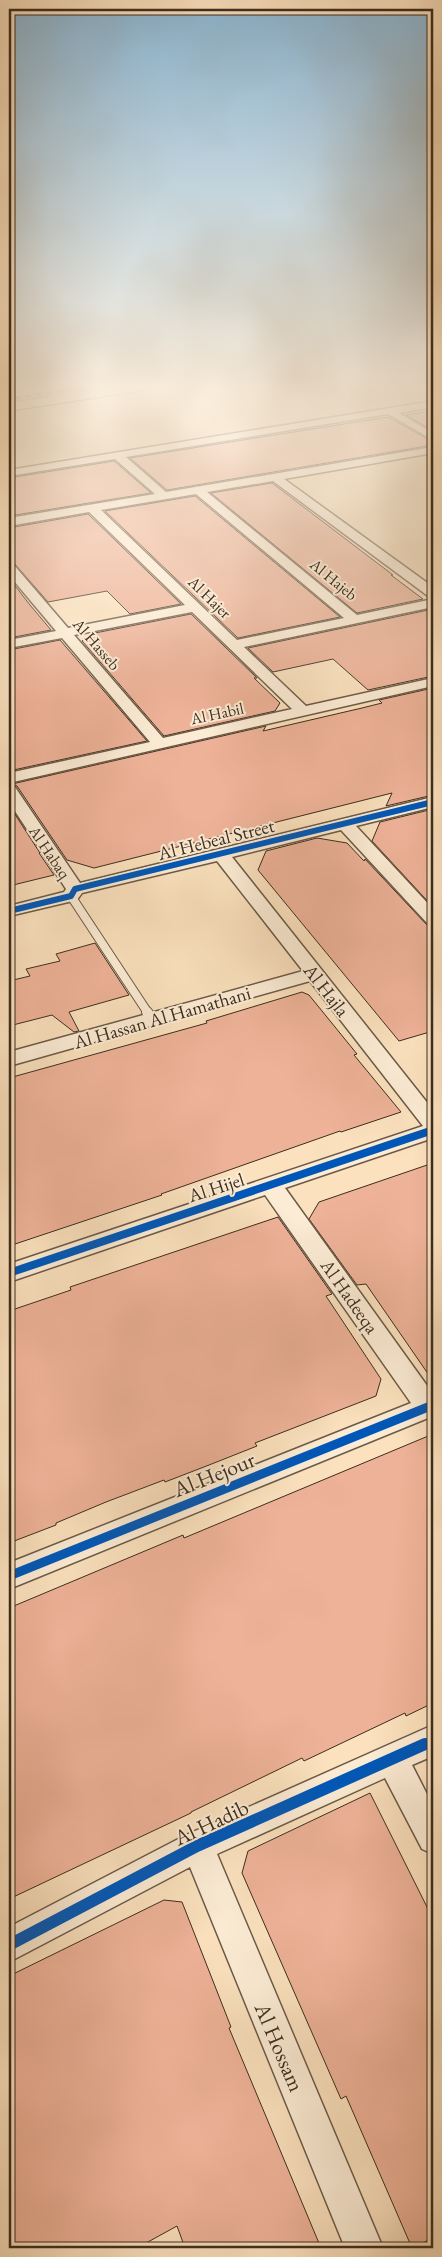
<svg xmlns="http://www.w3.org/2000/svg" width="442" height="2257" viewBox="0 0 442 2257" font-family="'EB Garamond',serif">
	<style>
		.building { fill: #eeb298; stroke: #3c2d1f }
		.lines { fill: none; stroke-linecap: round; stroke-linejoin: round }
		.lane-far1-casing { stroke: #6c5a47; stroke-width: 10 }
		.lane-casing { stroke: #6c5a47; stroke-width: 12 }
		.street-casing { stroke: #6c5a47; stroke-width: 3 }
		.primary-casing { stroke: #3c2d1f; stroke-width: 2 }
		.lane-far1 { stroke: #fcecd5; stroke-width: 8 }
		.lane { stroke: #fcecd5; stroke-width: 10 }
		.street { fill: #fcecd5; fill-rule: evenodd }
		.primary { fill: #fbe1be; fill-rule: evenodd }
		.rail-casing { stroke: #3c2d1f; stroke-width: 3 }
		.rail { stroke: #fcecd5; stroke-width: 2; stroke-dasharray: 5.5; stroke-linecap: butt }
		.cycleway-far3-casing { stroke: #fcecd5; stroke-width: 9 }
		.cycleway-far2-casing { stroke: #fcecd5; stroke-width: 11 }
		.cycleway-far1-casing { stroke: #fcecd5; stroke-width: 12 }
		.cycleway-casing { stroke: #fcecd5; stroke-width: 15 }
		.cycleway-far3 { stroke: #0057b8; stroke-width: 6 }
		.cycleway-far2 { stroke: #0057b8; stroke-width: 8 }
		.cycleway-far1 { stroke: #0057b8; stroke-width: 9 }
		.cycleway { stroke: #0057b8; stroke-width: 12 }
		.labels { text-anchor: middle; stroke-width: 4; stroke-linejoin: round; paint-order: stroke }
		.far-street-label { font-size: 16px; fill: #3c2d1f; stroke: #fcecd5 }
		.street-label { font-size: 19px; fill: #3c2d1f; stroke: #fcecd5 }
		.near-street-label { font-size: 22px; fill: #3c2d1f; stroke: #fcecd5 }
	</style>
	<rect width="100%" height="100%" fill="#fbe1be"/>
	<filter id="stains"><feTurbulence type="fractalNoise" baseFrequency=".004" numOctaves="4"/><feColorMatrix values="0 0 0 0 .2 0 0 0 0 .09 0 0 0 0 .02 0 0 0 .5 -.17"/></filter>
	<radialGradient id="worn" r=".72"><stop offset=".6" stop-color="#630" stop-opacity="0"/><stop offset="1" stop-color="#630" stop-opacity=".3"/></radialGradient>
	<!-- building -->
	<path class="building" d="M433,411V431L406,415Z
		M388,417L433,442V445L167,490L130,458Z
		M114,461L151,493L9,516V478Z
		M272,483L393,575H391L423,599L357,613L211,493Z
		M195,496L340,617L238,638L105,511Z
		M88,514L181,604L130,614L107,591L48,602L14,563L9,561V528Z
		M9,578L30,605L51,630L9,638Z
		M433,609V676L368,690L333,659L273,672L248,648Z
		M191,614L257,678H254L280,703L275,711L164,736L82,641L90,634Z
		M60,640L147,741L9,771V650Z
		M433,688V795L386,806L392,793L94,868L67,860L17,786L12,784L266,726L263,731L362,708L382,703L379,700Z
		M9,805L40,853H39L54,875L9,886Z
		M433,809V907L372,841L380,822Z
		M317,838L347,843L364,861L365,859L426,924L433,926V1031L399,1041L258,870L266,851Z
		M95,943L129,995L69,1012L79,1031L74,1032L52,1015L9,1026V981L30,976L26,969L60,961L56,954Z
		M302,992L309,995L357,1054L354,1055L401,1112L341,1132L340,1131L161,1194L162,1195L9,1246V1078L207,1023L206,1021Z
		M433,1163V1381L366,1284L357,1285L309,1219L319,1202Z
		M278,1217L332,1294L326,1296L381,1379L376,1396L255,1443L257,1446L209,1465L165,1482L164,1480L106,1502L56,1523V1525L9,1543V1311L71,1290L70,1287Z
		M433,1434V1703L406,1716L405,1713L304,1761L302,1758L191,1812V1813L9,1899V1608L183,1535L184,1538Z
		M370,1793L433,1919V2237L415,2248H412L346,2096L341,2099L242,1873L248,1851Z
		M164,1900L182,1902L231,2027L229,2028L321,2248H185L177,2226L137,2248H9V1976Z"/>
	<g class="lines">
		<defs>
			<path id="lane-far1" d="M71,896L148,1013"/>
			<path id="lane" d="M147,1012L153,1020"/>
			<path id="street" d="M433,401V407L399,413L433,433V440L388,414L126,457L166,492L433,447V453L284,479L433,587V597L428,596L273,481L207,492L357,615L433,599V607L244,647L306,706L433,678V686L9,783V773L150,742L62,638L9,648V640L56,631L9,575V563L13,564L68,628L185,605L89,512L9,526V518L155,494L115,459L9,476V470ZM196,494L344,618L237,640L101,510ZM192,612L292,709L163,738L74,635Z
				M9,785L15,787L80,883L433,797V807L356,826L433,909V924L427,923L341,830L232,857L433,1110V1138L285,1188L433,1394V1416L9,1589V1563L411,1403L265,1195L9,1282V1264L423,1126L310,981L9,1066V1052L303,971L217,861L82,893L77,900L9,916V906L64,892L66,889L9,802Z
				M433,1725V1756L412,1765L433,1806V1854L422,1849L385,1778L217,1854L383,2248H345L190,1867L9,1962V1927L186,1835Z"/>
			<path id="primary" d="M121,386H151L145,390L9,411V403Z"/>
		</defs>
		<!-- lane-far1 casing -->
		<use href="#lane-far1" class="lane-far1-casing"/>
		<!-- lane casing -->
		<use href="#lane" class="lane-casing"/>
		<!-- street casing -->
		<use href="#street" class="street-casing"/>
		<!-- primary casing -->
		<use href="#primary" class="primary-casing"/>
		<!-- lane-far1 -->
		<use href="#lane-far1" class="lane-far1"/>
		<!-- lane -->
		<use href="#lane" class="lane"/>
		<!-- street -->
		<use href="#street" class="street"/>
		<!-- primary -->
		<use href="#primary" class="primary"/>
		<defs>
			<path id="rail" d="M9,399L96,386"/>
		</defs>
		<!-- rail casing -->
		<use href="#rail" class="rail-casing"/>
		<!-- rail -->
		<use href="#rail" class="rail"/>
		<defs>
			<path id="cycleway-far3" d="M9,911L71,896L75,889L433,802"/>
			<path id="cycleway-far2" d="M9,1273L433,1130"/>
			<path id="cycleway-far1" d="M9,1576L433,1405
				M422,1745L433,1740"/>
			<path id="cycleway" d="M9,1945L197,1846L425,1744"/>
		</defs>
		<!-- cycleway-far3 casing -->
		<use href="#cycleway-far3" class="cycleway-far3-casing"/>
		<!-- cycleway-far2 casing -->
		<use href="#cycleway-far2" class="cycleway-far2-casing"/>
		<!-- cycleway-far1 casing -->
		<use href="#cycleway-far1" class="cycleway-far1-casing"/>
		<!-- cycleway casing -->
		<use href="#cycleway" class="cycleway-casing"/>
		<!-- cycleway-far3 -->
		<use href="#cycleway-far3" class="cycleway-far3"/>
		<!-- cycleway-far2 -->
		<use href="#cycleway-far2" class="cycleway-far2"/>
		<!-- cycleway-far1 -->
		<use href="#cycleway-far1" class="cycleway-far1"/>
		<!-- cycleway -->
		<use href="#cycleway" class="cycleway"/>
	</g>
	<!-- sky -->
	<linearGradient id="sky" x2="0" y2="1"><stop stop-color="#8bb7d5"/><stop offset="0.55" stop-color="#fdf2e2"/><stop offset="1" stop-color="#fdf2e2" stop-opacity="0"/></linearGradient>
	<rect width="442" height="702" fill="url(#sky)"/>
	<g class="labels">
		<!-- far-street labels -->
		<g class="far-street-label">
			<text transform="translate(334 579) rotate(39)" y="6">Al Hajeb</text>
			<text transform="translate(210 597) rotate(44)" y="6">Al Hajer</text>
			<text transform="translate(97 644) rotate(49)" y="6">Al Hasseb</text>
			<text transform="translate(217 713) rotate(-12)" y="6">Al Habil</text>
			<text transform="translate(50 852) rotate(56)" y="6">Al Habaq</text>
		</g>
		<!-- street labels -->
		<g class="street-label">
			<text transform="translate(216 839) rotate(-14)" y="7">Al Hebeal Street</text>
			<text transform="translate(327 990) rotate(52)" y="7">Al Hajla</text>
			<text transform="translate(162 1017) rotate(-16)" y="7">Al Hassan Al Hamathani</text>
			<text transform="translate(216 1187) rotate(-18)" y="7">Al Hijel</text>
			<text transform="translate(350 1296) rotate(55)" y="7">Al Hadeeqa</text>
		</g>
		<!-- near-street labels -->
		<g class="near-street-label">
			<text transform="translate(214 1474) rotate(-22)" y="8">Al Hejour</text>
			<text transform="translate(211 1822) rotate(-25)" y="8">Al Hadib</text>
			<text transform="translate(280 2047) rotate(67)" y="8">Al Hossam</text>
		</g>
	</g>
	<!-- margin -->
	<rect width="442" height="2257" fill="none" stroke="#fbe1be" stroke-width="30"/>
	<rect x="10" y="10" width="422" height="2237" fill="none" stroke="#3c2d1f" stroke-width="2.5"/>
	<rect x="15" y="15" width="412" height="2227" fill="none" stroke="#3c2d1f"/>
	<rect width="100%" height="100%" filter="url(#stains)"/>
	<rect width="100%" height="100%" fill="url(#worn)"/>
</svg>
